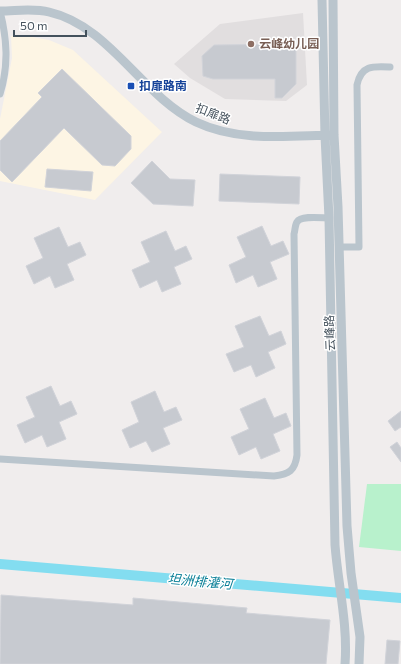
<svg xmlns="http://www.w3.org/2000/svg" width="401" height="664" viewBox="0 0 401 664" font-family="Commissioner,'Noto Sans SC',sans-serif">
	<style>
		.commercial { fill: #fdf5e4 }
		.education { fill: #e1dedf }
		.green { fill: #b8f1cc }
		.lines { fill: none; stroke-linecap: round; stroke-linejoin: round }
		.canal { stroke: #83ddf0; stroke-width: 10 }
		.building { fill: #c7cad0; stroke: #d1d3d9 }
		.minor { stroke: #bac5cd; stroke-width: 7 }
		.tertiary { stroke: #bac5cd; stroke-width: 9 }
		.education-dot { fill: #8d6e63; stroke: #fff; stroke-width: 1.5 }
		.transit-dot { fill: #1a4fb4; stroke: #fff; stroke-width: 1.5 }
		.labels { text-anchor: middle; stroke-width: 3; stroke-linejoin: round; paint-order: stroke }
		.education-label { font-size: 12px; font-weight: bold; fill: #785e54; stroke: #fff; text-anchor: start }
		.transit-label { font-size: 12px; font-weight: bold; fill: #164399; stroke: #fff; text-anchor: start }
		.street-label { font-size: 12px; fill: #44515c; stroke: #fff }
		.water-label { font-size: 13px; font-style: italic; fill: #077e96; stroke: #fff }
	</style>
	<rect width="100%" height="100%" fill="#f0eded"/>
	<!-- commercial -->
	<path class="commercial" d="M11,36H27L49,40L73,50L162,132L95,200L0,181V119L12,58Z"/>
	<!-- education -->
	<path class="education" d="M303,13L307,85L286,101L225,99L190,78L174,64L220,24Z"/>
	<!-- green -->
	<path class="green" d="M367,484H401V551L359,547Z"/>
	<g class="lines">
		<!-- canal -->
		<path class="canal" d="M0,564L401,598"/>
	</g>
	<!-- building -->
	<path class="building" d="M296,44V84L282,98H275V79H213L203,76L202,56L214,45Z
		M62,69L131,136V149L115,166L102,165L64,128L12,182L0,170V141L42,97L38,93Z
		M152,161L170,179L195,180L193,206L153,204L131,183Z
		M47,169L93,172L91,191L45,187Z
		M220,174L300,177L299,204L219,201Z
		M262,226L271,246L283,241L289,254L270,262L277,279L258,287L253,275L236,283L229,265L246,257L237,237Z
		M59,227L68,247L80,242L86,255L67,264L74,280L55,288L50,276L34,284L26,266L43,258L34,238Z
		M166,231L175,251L186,246L192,259L174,267L181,284L162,292L157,280L140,288L132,270L150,262L141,242Z
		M260,316L269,336L281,331L286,344L268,352L275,368L256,377L251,365L234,372L226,354L244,347L235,326Z
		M51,386L60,406L71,401L77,414L59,422L66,439L47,447L42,435L25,443L17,425L35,417L26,397Z
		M155,391L164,412L176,407L182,420L163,428L170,444L152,452L146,441L130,448L122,430L139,422L131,402Z
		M265,398L274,418L286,413L291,426L273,434L280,451L261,459L256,447L239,455L231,437L249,429L240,409Z
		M401,411V427L395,431L388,421Z
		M397,442L401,448V462L390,447Z
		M1,595L133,605V598L247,608L246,613L330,620L326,664H0Z
		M387,640L400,641L398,664H385Z"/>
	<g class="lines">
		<!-- minor -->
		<path class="minor" d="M0,11C7,39 9,65 0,94
			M339,247H359L357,85C361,65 373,66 390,67
			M0,459L274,476C289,474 295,471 297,455L294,234C295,231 295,225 297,222C301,215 322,218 329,218"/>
		<!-- tertiary -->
		<path class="tertiary" d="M322,0L325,136L329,218L335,545C338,585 348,624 345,664
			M333,0L334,135L338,207L347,526L351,573L360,637L359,664
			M0,11C16,11 33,8 49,12C110,26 141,95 196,122C238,142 286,136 331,135"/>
	</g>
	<!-- markers -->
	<circle class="education-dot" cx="251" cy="44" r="4"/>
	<rect class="transit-dot" x="127" y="82" width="8" height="8" rx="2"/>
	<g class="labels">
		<!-- education labels -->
		<g class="education-label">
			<text x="259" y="48">云峰幼儿园</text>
		</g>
		<!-- transit labels -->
		<g class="transit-label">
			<text x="139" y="90">扣扉路南</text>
		</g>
		<!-- street labels -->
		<g class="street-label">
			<text transform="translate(213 114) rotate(21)" y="4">扣扉路</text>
			<text transform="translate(330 333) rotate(-92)" y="4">云峰路</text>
		</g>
		<!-- water labels -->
		<g class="water-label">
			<text transform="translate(200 581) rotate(5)" y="5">坦洲排灌河</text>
		</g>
	</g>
	<!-- scale -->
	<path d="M14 30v6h72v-6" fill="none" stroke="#44515c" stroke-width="2"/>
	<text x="20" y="30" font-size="12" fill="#44515c" stroke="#ffffff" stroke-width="3" paint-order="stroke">50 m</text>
</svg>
